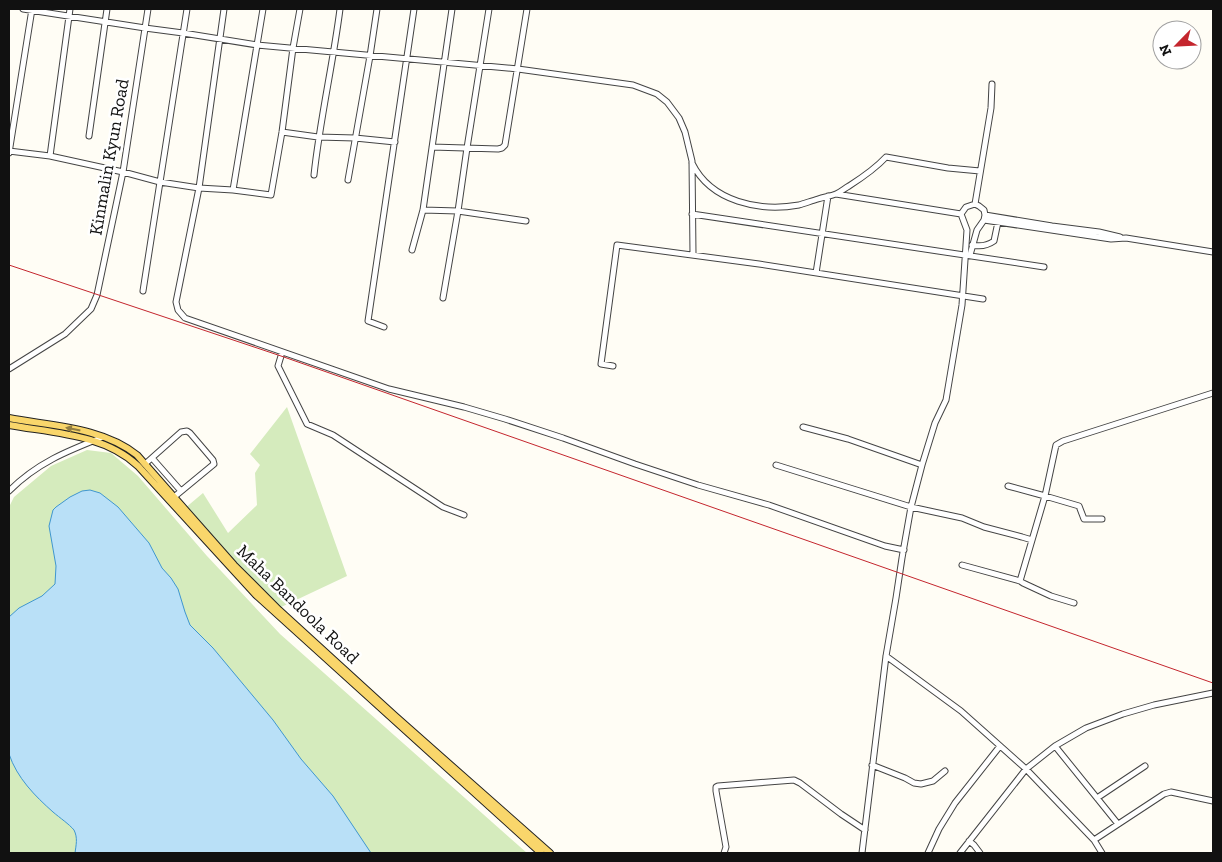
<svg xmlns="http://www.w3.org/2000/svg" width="1222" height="862" viewBox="0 0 1222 862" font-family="'Zilla Slab',serif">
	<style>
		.green { fill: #d5ebbd }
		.water { fill: #b9e0f7; stroke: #3f96cf }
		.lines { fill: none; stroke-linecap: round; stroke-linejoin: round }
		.minor-casing { stroke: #444; stroke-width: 7 }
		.major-casing { stroke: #222; stroke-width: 8 }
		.minor { stroke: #fff; stroke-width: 5 }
		.major { stroke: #f9d66b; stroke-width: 6 }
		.rail { stroke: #c4262e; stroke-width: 1 }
		.oneway { fill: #917d42 }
		.labels { text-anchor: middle; stroke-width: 5; stroke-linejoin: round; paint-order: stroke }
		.street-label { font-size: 18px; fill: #111; stroke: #fff }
	</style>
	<rect width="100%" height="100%" fill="#fffdf5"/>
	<!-- green -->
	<path class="green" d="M287,407L347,576L277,609L184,509L203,493L228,533L257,505L255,473L260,465L250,454Z
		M87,450L111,453L138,476L207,556L280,634L527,853H9V507L14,497L51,466Z"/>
	<!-- water -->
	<path class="water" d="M90,490L100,493L118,507L149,543L162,568L171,578L178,589L185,612L190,625L213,648L273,720L301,759L333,796L371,853H75C76,845 78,838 74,830C69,824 60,818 53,812C35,796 17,778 9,754V617L19,608L42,596L55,584L56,566L49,526L53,510L56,507L70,497L82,491Z"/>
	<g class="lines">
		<defs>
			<path id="minor" d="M23,9L145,28L183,33L257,45L518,69L633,85L657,94L667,102L679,118L685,132L692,161L693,254
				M224,9L199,188L176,302L178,310L185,318L389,389L464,407L505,419L563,438L635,464L698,485L769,505L885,546L904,550
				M282,132L318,137L355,138L395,142
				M89,136L107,9
				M432,147L498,149L502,148L505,145L527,9
				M9,151L50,156L123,172L160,182L199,188L233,190L271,195L282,132L293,48L300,9
				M9,153L32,9
				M50,156L70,9
				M692,163C711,202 760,212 799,205C805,203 812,201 818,199C824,197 831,196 836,194C841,192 845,188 849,186C863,177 875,169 886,157L948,168L980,171
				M314,175C320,119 333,64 340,9
				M348,180L370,56L377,9
				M233,190L263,9
				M836,194L961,214
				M975,204L991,108L992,84
				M423,210L458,211L526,221
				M692,214L1044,267
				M985,215L1052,226L1099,232L1120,237
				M984,220L1111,239L1126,238L1213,252
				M972,245C981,247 987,246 994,241L998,222
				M412,250L423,210L452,9
				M816,273L828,196
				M143,291L187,9
				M443,298L458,211L467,148L489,9
				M384,327L368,321L414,9
				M281,356L278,366L307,424L333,435L443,507L464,515
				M613,366L601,364L617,245L759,264L983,299
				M9,369L65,334L91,309L97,295L123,172L148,9
				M803,427L848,439L922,465
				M152,458L181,491
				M145,464L181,432L187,431L190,433L213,460L214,464L174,497
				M776,465L911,507L962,518L984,527L1022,537L1032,540
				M1008,486L1045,496L1056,445L1063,441L1213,393
				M9,491C37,463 67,451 103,437
				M962,565L1020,581L1023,583L1051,596L1074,603
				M1020,581L1045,496L1079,506L1084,519H1102
				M886,656L961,711L1026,769L1094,840L1102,853
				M1055,746L1118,824
				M872,765L905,778L914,783L921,784L933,781L945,771
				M1097,798L1145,766
				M1094,840L1164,794L1171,792L1213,801
				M969,841L974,845L980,853
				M724,853L726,847L716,791V787L718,786L794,780L800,783L841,814L865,830
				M862,853L886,656L896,598L902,558L911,507L922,465L935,423L946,400L962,305L967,230L961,214L966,207L975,204L979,206L984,210L985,215L984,220L977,230L970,255
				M928,853L939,829L955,803L1000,746
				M960,853L1026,769L1055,746L1086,728L1123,714L1154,705L1213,693"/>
			<path id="major" d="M9,418C51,426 102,427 137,455L234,565L279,610L394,715L550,853
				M9,425C53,433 104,434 138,466L256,595L541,853"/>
		</defs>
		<!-- minor casing -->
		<use href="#minor" class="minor-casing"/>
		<!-- major casing -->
		<use href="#major" class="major-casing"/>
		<!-- minor -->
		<use href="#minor" class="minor"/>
		<!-- major -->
		<use href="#major" class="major"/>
		<!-- rail -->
		<path class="rail" d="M9,265L281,356L1213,683"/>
	</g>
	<!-- one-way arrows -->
	<defs><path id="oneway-solid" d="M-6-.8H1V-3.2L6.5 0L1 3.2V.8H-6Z" transform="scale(1.25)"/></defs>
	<use class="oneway" href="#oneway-solid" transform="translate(73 429) rotate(-169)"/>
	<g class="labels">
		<!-- street labels -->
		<g class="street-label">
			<text transform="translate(109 157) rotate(-80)" y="6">Kinmalin Kyun Road</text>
			<text transform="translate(298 604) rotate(44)" y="6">Maha Bandoola Road</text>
		</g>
	</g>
	<!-- border -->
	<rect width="1222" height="862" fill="none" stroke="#111111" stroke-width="20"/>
	<!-- north arrow -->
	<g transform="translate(1177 45) rotate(246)"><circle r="24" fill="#ffffff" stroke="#a0a0a0"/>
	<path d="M0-4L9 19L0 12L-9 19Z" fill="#c4262e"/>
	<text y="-8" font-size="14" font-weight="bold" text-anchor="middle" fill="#111111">N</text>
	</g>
</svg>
